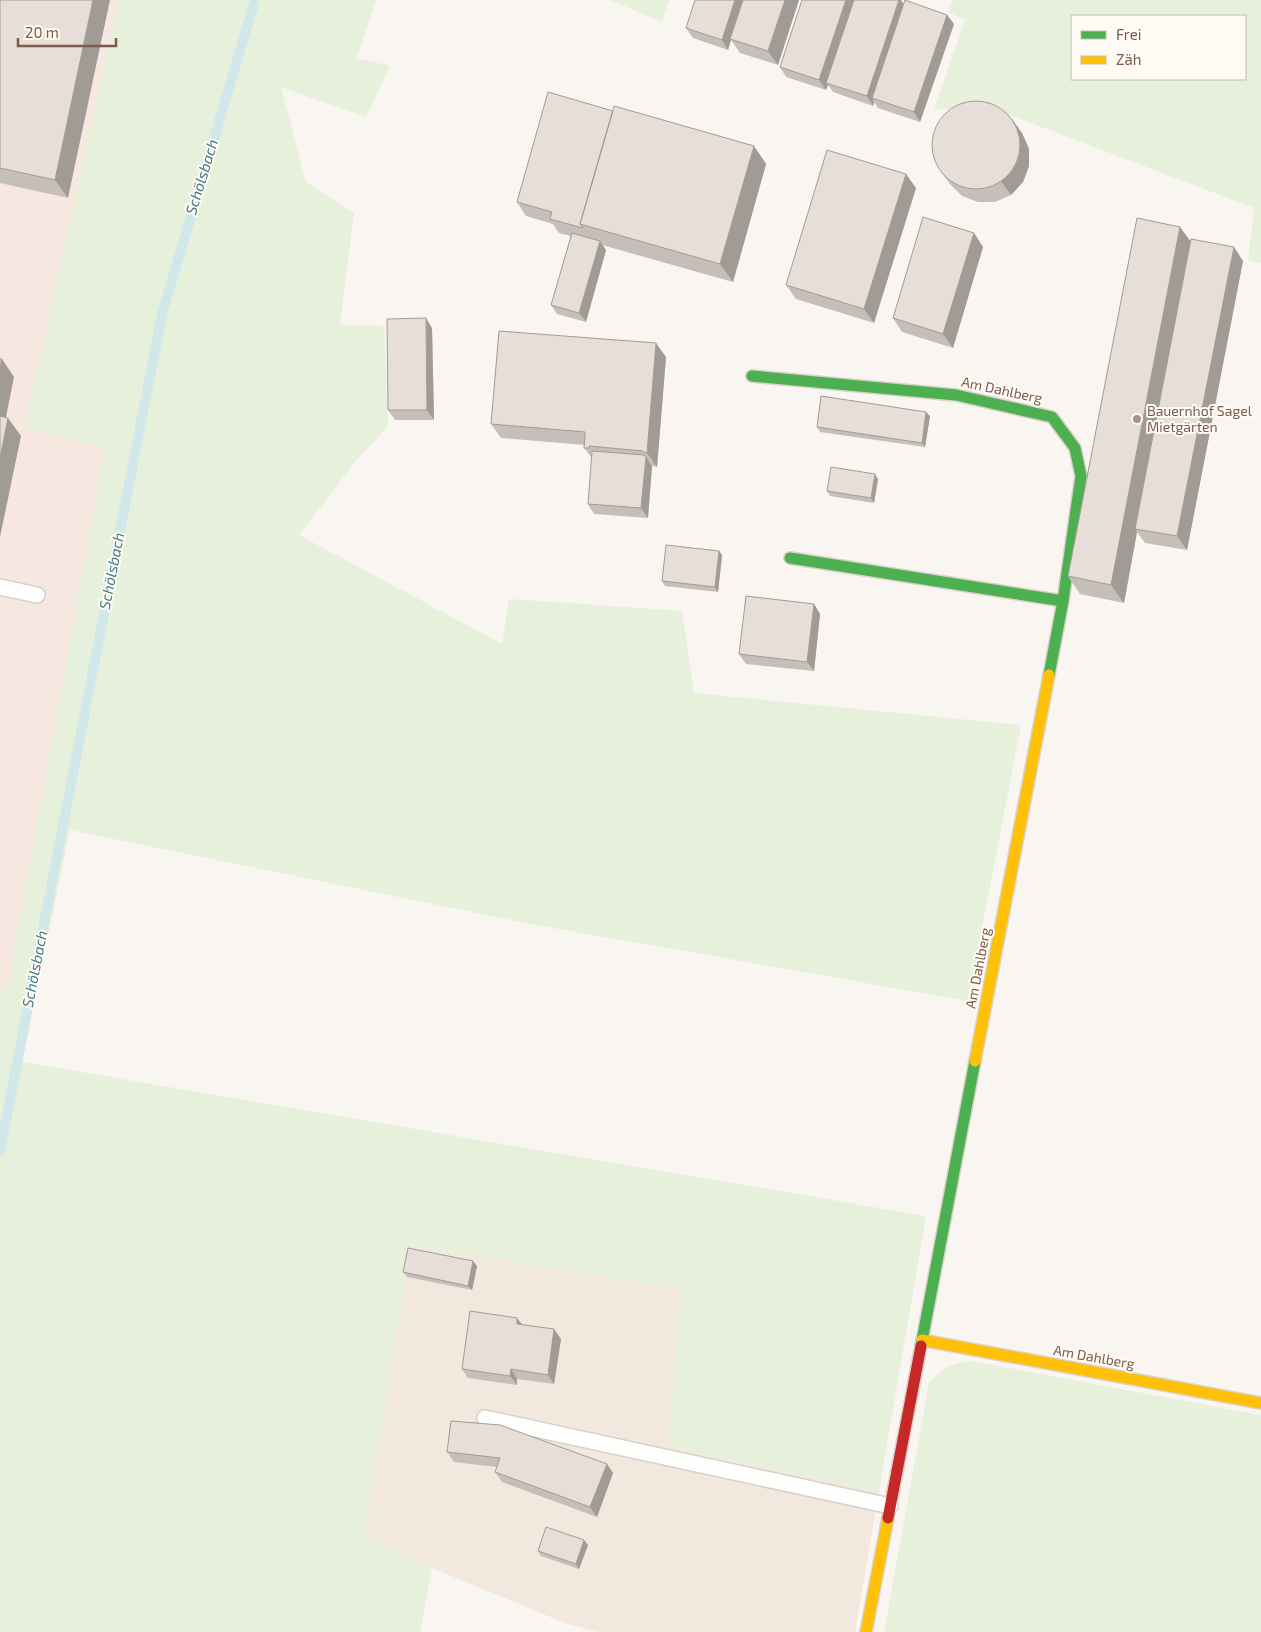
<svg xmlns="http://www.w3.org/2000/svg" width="1261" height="1632" viewBox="0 0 1261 1632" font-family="'Exo 2',sans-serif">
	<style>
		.residential { fill: #f2e8de }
		.commercial { fill: #f6e8e1 }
		.green { fill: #e7f0db; fill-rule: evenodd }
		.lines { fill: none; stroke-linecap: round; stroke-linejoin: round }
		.stream { stroke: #d0e8ea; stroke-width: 10 }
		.lane-casing { stroke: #d7d1cb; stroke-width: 18 }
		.fast-casing { stroke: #d9d2cb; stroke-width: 14 }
		.slow-casing { stroke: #d9d2cb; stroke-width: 14 }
		.jam-casing { stroke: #d9d2cb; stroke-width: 14 }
		.lane { stroke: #fefefd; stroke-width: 15 }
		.fast { stroke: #4caf50; stroke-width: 11 }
		.slow { stroke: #ffc107; stroke-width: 11 }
		.jam { stroke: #c62828; stroke-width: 11 }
		.wall { fill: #c6bfb9 }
		.shaded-wall { fill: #a19b96 }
		.building { fill: #e6ded7; stroke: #a19b96 }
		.poi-dot { fill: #a69286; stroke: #fffaf3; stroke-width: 2 }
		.labels { text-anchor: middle; stroke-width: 4; stroke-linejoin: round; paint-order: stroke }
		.street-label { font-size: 14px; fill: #7a5c4d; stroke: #fffaf3 }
		.poi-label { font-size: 14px; fill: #7a5c4d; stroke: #fffaf3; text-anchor: start }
		.water-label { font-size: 15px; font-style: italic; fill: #437c86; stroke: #fffaf3 }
	</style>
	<rect width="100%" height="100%" fill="#f9f5f0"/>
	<!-- residential -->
	<path class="residential" d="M410,1245L681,1289L668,1447L879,1491L855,1632H598L565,1623L432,1568L364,1536Z"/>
	<!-- commercial -->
	<path class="commercial" d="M0,0H119L24,428L105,447L7,989L0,987Z"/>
	<!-- green -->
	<path class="green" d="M119,0H376L357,58L390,66L366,117L281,87L306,182L354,213L340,325L384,326L388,426L355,462L299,535L502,644L509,599L682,611L694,693L1021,725L968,1001L536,925L70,830L22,1062L926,1216L879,1491L668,1447L681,1289L411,1245L364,1536L432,1568L420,1632H0V987L7,989L105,447L24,428Z
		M610,0H669L662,22Z
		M952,0H1261V263L1248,260L1254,208L992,108L934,109L965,20L948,12ZM1072,16H1245V79H1072Z
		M971,1361L1261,1415V1632H884L929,1383C943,1368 950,1364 971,1361Z"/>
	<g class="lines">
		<!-- stream -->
		<path class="stream" d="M0,1151L162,314L255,0"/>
		<defs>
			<path id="lane" d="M0,587L37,595
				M485,1418L890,1506"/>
			<path id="fast" d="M752,376L956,395L1052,417L1075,448L1081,476L1063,601
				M790,558L1063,601L1049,675
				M921,1346L975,1061"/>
			<path id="slow" d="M975,1061L1049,675
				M922,1340L1261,1403
				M866,1632L888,1518"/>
			<path id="jam" d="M888,1518L921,1346"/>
		</defs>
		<!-- lane casing -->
		<use href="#lane" class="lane-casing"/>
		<!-- fast casing -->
		<use href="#fast" class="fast-casing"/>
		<!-- slow casing -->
		<use href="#slow" class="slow-casing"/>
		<!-- jam casing -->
		<use href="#jam" class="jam-casing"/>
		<!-- lane -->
		<use href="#lane" class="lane"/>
		<!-- fast -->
		<use href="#fast" class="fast"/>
		<!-- slow -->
		<use href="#slow" class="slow"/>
		<!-- jam -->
		<use href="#jam" class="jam"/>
	</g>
	<!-- wall -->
	<path class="wall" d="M0,0L68,198L0,183Z
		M799,0L778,65L740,53L731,40L728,50L693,38L686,28Z
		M802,0H901L904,4L947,15L954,24L920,122L878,108L874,102L873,106L833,92L828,85L826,90L786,77L780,67Z
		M613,111L754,146L766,164L733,282L602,245L606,250L586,322L557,314L551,305L571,236L559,233L553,224L526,216L517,202Z
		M1022,133L1029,149V166L1023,182L1011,195L995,202H978L962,196L950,184L940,170Z
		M916,188L874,323L796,299L786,285Z
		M1180,227L1191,242L1243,261L1187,550L1145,543L1137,532L1124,603L1080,594L1068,576Z
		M974,233L983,247L953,348L902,332L893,318Z
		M432,328L434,420H395L388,410Z
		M666,357L657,467L652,466L648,518L594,514L588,504L592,458L584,448L585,445L501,438L491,424Z
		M930,416L925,447L820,432L817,427Z
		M878,479L874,503L830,496L827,491Z
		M719,551L722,555L718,592L665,586L662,581Z
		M814,604L820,614L814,671L746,664L739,654Z
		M477,1266L472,1290L407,1277L403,1272Z
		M522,1324L561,1339L554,1384L517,1379V1385L468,1378L462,1369Z
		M451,1421L613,1473L597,1517L502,1482L495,1472L497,1467L454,1462L447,1452Z
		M588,1545L579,1569L541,1556L538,1551Z"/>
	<!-- shaded-wall -->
	<path class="shaded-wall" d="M93,0H110L68,198L55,180Z
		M735,0H745L730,39L731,40L728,50L722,40Z
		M785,0H799L778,65L768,51Z
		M846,0H856L826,83L828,85L826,90L819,80Z
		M899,0H901L906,8L872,98L874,102L873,106L867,96Z
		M947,15L954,24L920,122L914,112Z
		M1012,119L1022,133L1029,149V166L1023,182L1011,195L1001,181Z
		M754,146L766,164L733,282L720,264Z
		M906,174L916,188L874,323L864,309Z
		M1180,227L1193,245L1135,529L1137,532L1124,603L1111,585Z
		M974,233L983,247L953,348L943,334Z
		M600,241L606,250L586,322L579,313Z
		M1234,247L1243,261L1187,550L1177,536Z
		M426,318L432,328L434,420L427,410Z
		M656,343L666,357L657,467L647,453Z
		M2,359L14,377L3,432L0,428V368Z
		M926,412L930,416L925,447L922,443Z
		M8,418L21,436L0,537V458Z
		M646,457L652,466L648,518L641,508Z
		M875,474L878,479L874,503L871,498Z
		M719,551L722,555L718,592L715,587Z
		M814,604L820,614L814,671L807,662Z
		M473,1261L477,1266L472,1290L468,1286Z
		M517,1318L524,1327L517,1324Z
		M554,1329L561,1339L554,1384L548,1375Z
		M511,1369L517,1379V1385L510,1376Z
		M607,1464L613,1473L597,1517L590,1507Z
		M584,1540L588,1545L579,1569L576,1564Z"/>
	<!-- building -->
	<path class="building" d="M0,0H93L55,180L0,168Z
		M695,0H735L722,40L686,28Z
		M743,0H785L768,51L730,39Z
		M802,0H846L819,80L780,67Z
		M854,0H899L867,96L826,83Z
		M905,0L947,15L914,112L872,98Z
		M548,92L613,111L580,224L583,228L550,219L552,212L517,202Z
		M932 145a44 44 0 1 1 88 0a44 44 0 1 1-88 0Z
		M614,106L754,146L720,264L580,224Z
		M827,150L906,174L864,309L786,285Z
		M923,217L974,233L943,334L893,318Z
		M1137,218L1180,227L1111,585L1068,576Z
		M572,233L600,241L579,313L551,305Z
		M1191,239L1234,247L1177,536L1135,529Z
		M426,318L427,410H388L387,319Z
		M499,331L656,343L647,453L643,452V451L589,446V448H584L585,432L491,424Z
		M0,359H2L0,368Z
		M821,396L926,412L922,443L817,427Z
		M0,416L8,418L0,458Z
		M592,451L644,455L646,457L641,508L588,504Z
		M831,467L875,474L871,498L827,491Z
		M666,545L719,551L715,587L662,581Z
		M746,596L814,604L807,662L739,654Z
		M408,1248L473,1261L468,1286L403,1272Z
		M470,1311L517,1318V1324L554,1329L548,1375L511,1369L510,1376L462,1369Z
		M451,1421L500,1425L607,1464L590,1507L495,1472L500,1458L447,1452Z
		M546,1527L584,1540L576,1564L538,1551Z"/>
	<!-- markers -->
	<circle class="poi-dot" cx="1137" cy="419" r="5"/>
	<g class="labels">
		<!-- street labels -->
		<g class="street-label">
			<text transform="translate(1002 390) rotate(12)" y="5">Am Dahlberg</text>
			<text transform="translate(978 968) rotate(-79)" y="5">Am Dahlberg</text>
			<text transform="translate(1094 1357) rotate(10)" y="5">Am Dahlberg</text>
		</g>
		<!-- poi labels -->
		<g class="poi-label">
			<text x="1147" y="416">Bauernhof Sagel<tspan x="1147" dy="16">Mietgärten</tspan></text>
		</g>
		<!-- water labels -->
		<g class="water-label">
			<text transform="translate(202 177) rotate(-73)" y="5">Schölsbach</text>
			<text transform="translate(112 571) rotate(-79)" y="5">Schölsbach</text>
			<text transform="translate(35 969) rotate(-79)" y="5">Schölsbach</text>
		</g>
	</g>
	<!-- legend -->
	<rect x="1071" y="15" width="175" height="65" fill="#fffaf3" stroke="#cabbb1"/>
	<rect x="1081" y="31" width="25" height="8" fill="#4caf50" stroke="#cabbb1"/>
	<text x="1116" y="40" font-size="15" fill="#7a5c4d">Frei</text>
	<rect x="1081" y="56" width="25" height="8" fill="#ffc107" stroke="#cabbb1"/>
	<text x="1116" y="65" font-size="15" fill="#7a5c4d">Zäh</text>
	<!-- scale -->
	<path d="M18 38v8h98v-8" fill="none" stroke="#7a5c4d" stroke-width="2.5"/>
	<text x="25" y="38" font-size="15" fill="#7a5c4d" stroke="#fffaf3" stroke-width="4" paint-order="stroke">20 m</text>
</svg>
